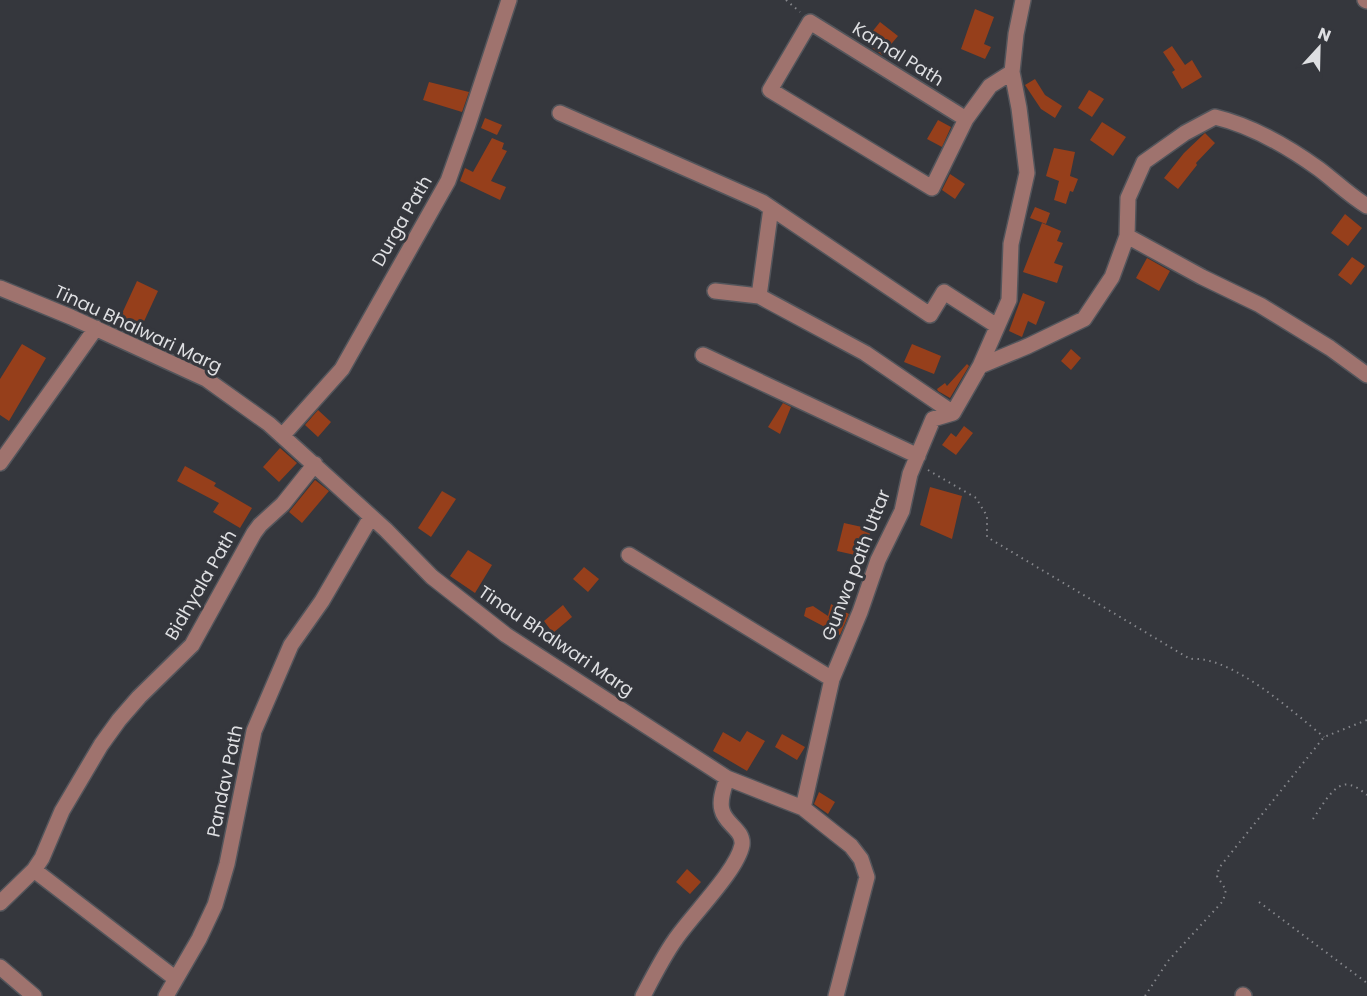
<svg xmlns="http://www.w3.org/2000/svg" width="1367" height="996" viewBox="0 0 1367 996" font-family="Poppins,sans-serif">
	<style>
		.building { fill: #963f1b }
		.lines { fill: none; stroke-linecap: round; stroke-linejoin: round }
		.minor-casing { stroke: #53555b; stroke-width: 18 }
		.path { stroke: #86878c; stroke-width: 2; stroke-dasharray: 1.5 4.5; stroke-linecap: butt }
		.minor { stroke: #9f736e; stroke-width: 15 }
		.labels { text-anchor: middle; stroke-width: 6; stroke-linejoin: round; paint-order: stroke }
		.street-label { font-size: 18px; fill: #dedfe2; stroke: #35373d }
	</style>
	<rect width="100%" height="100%" fill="#35373d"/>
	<!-- building -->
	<path class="building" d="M975,9L994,17L984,44L991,47L985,59L961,49Z
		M880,22L898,36L882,55L864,42Z
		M1172,46L1185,65L1192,60L1202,77L1182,89L1172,72L1175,70L1163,52Z
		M1035,79L1045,95L1062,106L1055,118L1041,109L1025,85Z
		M429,82L469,92L462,112L423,100Z
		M1089,90L1104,99L1092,117L1078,108Z
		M485,118L502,125L497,135L481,128Z
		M938,120L951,127L942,147L927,139Z
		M1102,122L1126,137L1113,156L1090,140Z
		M1205,133L1215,143L1196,163L1197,165L1178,189L1164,178L1184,153Z
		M492,138L504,143L502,149L507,151L491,181L506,187L500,200L460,181L465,168L473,172Z
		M1054,148L1075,152L1070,176L1078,179L1073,192L1070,191L1066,204L1054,200L1059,181L1046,176Z
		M950,174L965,184L955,199L942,190Z
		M1035,207L1050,213L1046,224L1030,218Z
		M1345,214L1362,228L1348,246L1331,233Z
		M1042,223L1061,231L1057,241L1063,243L1054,263L1063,266L1057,283L1023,272Z
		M1352,257L1365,266L1351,285L1338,275Z
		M1147,258L1170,271L1159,291L1136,278Z
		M137,281L158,291L140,330L119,320Z
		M1023,293L1045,302L1036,325L1028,321L1022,337L1009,331Z
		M22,344L46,358L9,421L0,415V379Z
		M912,344L941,356L934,374L904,362Z
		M1071,349L1081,358L1071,370L1061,361Z
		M967,364L969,366L950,398L938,391L937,389L945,383L947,386Z
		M783,403L791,407L780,434L768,427Z
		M318,410L331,422L318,437L305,425Z
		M964,426L973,433L956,455L942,445L951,433L956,437Z
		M280,448L297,463L279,482L263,467Z
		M185,466L216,483L214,486L252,508L240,528L213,512L219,503L177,481Z
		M315,480L329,491L302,523L289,512Z
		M930,487L962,496L952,539L920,525Z
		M442,491L456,499L431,537L418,528Z
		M844,523L871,529L864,557L837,551Z
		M468,550L492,565L475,593L450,576Z
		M584,567L599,579L588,592L573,579Z
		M831,604L849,614L840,635L804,616L806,608L813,606L828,616Z
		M563,605L572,617L553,633L544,621Z
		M747,731L765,741L747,771L713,751L723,732L740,742Z
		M782,734L805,747L797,760L775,747Z
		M819,792L835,802L828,814L814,804Z
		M687,869L701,882L690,894L676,882Z"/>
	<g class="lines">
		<defs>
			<path id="minor" d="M1365,0L1367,1
				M560,113L762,202L930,315L944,292L997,326
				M966,119L810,22L770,90L932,188L966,119L990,86L1012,72
				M1127,236L1202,277L1260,305L1330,348L1367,375
				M0,288L71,317L206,379L269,424L386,530L432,577L506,635L727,778L803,808L851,846L861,859L867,877L836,996
				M715,291L759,296L865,353L953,413
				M759,296L771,208
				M703,355L918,456
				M980,366L1009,300L1011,244L1027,173L1019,108L1012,72L1016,34L1023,0
				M282,436L342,369L448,181L468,125L509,0
				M0,463L96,328
				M629,555L832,679
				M803,808L832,679L860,612L878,560L902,511L910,474L933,419L953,413L980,366L1028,346L1084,319L1112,277L1127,236L1128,198L1144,162L1185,133L1215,117C1253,126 1287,146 1319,169C1335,181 1349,195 1367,206
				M34,870L176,979
				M0,903L34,870L42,858L62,811L101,745L119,720L139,697L192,645L254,533L260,525L283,504L315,464
				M0,967L34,996
				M1243,995L1244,996
				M166,996L199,939L215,905L227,864L254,731L291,645L322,601L371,517
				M643,996C653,977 663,957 675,940C691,916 737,871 742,845C744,830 725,824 722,810C719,800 724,788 727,778"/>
		</defs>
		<!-- minor casing -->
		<use href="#minor" class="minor-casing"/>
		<!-- path -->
		<path class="path" d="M786,0L800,12
			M928,470L976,498L987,516V537L1190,659C1231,655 1292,711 1324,737
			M1313,819C1321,808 1335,780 1350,785C1356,786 1362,791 1367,795
			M1259,902L1367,983
			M1145,996L1168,961L1223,901L1226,890L1217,876L1219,868L1324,737L1367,720"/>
		<!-- minor -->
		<use href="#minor" class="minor"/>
	</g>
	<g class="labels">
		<!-- street labels -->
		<g class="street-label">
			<text transform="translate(898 54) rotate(32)" y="6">Kamal Path</text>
			<text transform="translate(402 221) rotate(-60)" y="6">Durga Path</text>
			<text transform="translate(138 329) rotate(25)" y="6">Tinau Bhalwari Marg</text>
			<text transform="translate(856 565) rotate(-69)" y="6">Gunwa path Uttar</text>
			<text transform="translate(201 585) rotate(-60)" y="6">Bidhyala Path</text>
			<text transform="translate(556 641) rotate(34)" y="6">Tinau Bhalwari Marg</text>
			<text transform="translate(225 781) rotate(-78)" y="6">Pandav Path</text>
		</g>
	</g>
	<!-- north arrow -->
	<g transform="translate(1319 48) rotate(22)" stroke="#35373d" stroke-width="4.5" paint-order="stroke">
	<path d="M0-4.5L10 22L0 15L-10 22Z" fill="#dedfe2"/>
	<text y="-9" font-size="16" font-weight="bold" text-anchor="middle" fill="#dedfe2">N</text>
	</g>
</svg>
